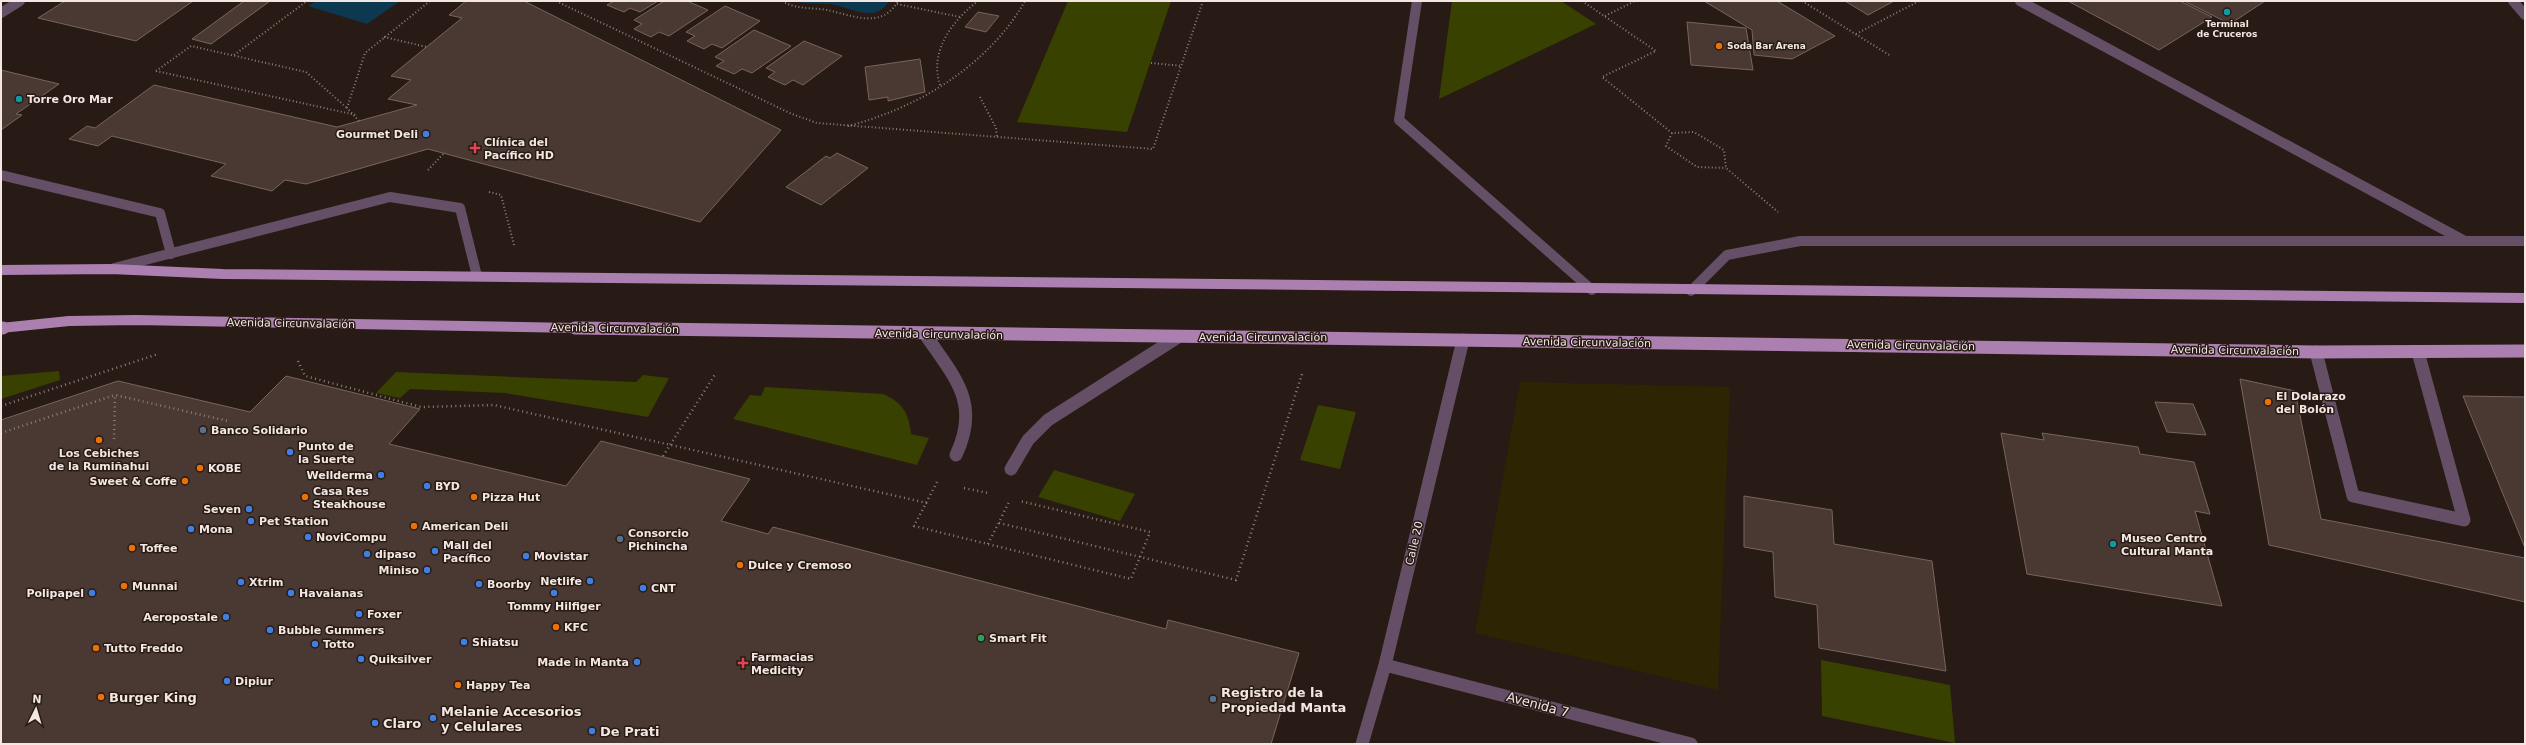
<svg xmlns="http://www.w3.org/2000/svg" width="2526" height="745" viewBox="0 0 2526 745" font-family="'DejaVu Sans',sans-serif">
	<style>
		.green { fill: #394100 }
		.sand { fill: #2c2403 }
		.water { fill: #0c3950 }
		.building { fill: #493932; stroke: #77655e }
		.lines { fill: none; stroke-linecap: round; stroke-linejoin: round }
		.path-far1 { stroke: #8c807b; stroke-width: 2; stroke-dasharray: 1 2.5; stroke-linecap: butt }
		.path { stroke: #8c807b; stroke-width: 2.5; stroke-dasharray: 1 3.5; stroke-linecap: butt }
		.lane-far1 { stroke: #644f67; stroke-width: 10 }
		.lane { stroke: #644f67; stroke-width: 13 }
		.street-far1 { stroke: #644f67; stroke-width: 10 }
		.street { stroke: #644f67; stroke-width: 13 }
		.primary-far1 { stroke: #ac7fb1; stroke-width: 10 }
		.primary { stroke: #ac7fb1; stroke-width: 13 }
		.culture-dot { fill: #0f9aa8; stroke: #281a14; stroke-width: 1.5 }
		.food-dot { fill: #e8710a; stroke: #281a14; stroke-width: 1.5 }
		.shop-dot { fill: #3f7fe0; stroke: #281a14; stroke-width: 1.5 }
		.health-dot { fill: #e0444e; stroke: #281a14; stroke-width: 1.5 }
		.service-dot { fill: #5c6f8a; stroke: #281a14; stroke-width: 1.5 }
		.leisure-dot { fill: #2e9e5b; stroke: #281a14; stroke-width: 1.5 }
		.labels { text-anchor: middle; stroke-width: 3; stroke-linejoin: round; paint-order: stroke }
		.far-poi-label { font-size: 9px; font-weight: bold; fill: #f2e7e3; stroke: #281a14 }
		.poi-label { font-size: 11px; font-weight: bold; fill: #f2e7e3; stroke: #281a14; text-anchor: start }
		.street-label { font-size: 11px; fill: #f2e7e3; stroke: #281a14 }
		.near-poi-label { font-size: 13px; font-weight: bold; fill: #f2e7e3; stroke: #281a14; text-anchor: start }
		.near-street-label { font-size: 13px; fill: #f2e7e3; stroke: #281a14 }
	</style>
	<rect width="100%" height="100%" fill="#281a14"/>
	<!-- green -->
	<path class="green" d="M1068,1H1171L1127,132L1017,122Z
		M1452,1H1561L1596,24L1439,99Z
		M59,371L60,380L1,399V376Z
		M396,372L636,382L643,375L669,378L648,417L505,393L410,389L400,398L376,393Z
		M765,387L883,394C902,402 909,413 911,434L929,438L917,465L733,419L750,395L761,396Z
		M1318,405L1356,412L1340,469L1300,460Z
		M1054,470L1135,494L1120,521L1038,497Z
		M1821,660L1950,685L1955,743L1822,716Z"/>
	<!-- sand -->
	<path class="sand" d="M1520,382L1730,387L1718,690L1475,633Z"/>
	<!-- water -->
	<path class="water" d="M316,1H400L367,24L308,6Z
		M796,1H889C875,25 849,6 830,4C818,3 807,5 796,1Z"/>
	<!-- building -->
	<path class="building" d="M65,1H193L136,41L38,18Z
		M244,1H270L211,44L192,39Z
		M466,1H524L781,130L700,222L428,149L306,184L285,180L272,191L211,176L226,164L112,136L98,146L69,139L87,126L95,128L154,85L337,127L417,105L388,99L411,80L391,76L462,18L449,15Z
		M614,1H658L640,12L630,8L624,12L607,5Z
		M664,1H687L708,10L669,36L659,32L651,37L634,29L642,24L634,20Z
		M1704,1H1777L1835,36L1792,59L1754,55L1752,30Z
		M1845,1H1894L1868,15Z
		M2068,1H2180L2212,17L2159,50Z
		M2184,1H2265L2230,24Z
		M725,6L760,21L722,48L712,44L704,49L687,41L695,36L686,32Z
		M978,12L999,16L986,32L965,27Z
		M1687,22L1746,28L1753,70L1691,65Z
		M754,30L791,46L752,73L742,69L734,74L716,66L724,61L715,57Z
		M804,41L842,56L803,85L793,80L785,85L768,77L775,72L766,68Z
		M920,59L925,92L888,101V97L869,100L865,67Z
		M1,70L59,84L16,114L22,115L1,130Z
		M837,153L868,168L821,205L786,187L826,156L830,158Z
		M286,376L420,409L389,444L566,486L601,441L750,479L721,521L768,534L773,527L1166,629L1168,620L1299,653L1271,744H1V420L118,381L250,412Z
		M2240,379L2295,391L2321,519L2525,558V602L2269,545Z
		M2463,396L2525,397V548Z
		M2155,402L2193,404L2206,435L2167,432Z
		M2001,433L2044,440L2042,433L2138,447L2140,454L2194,462L2210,514L2195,511L2222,606L2027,574Z
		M1744,496L1832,510L1834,544L1932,561L1946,671L1819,648L1817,605L1775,597L1773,552L1744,547Z"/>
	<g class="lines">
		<!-- path-far1 -->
		<path class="path-far1" d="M556,1L792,114L817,123L1153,149L1203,1
			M782,1C797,10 811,7 827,10C851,15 882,30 898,1
			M1582,1L1656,51L1602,77L1672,133L1694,132L1724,150L1726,168L1778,212
			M1802,1L1891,56
			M897,4L960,17
			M1605,16L1635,1
			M1856,34L1919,1
			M384,37L427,47
			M234,55L307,1
			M1151,63L1182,66
			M156,71L191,46L306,72L347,108
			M156,71L356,115
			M940,85C929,51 952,21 978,1
			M980,97L996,128L997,138
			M359,121L347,108L365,53L430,1
			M848,126C918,108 989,65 1025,1
			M1672,133L1666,146L1697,167L1726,168
			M428,170L445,152
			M489,192L501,195L514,245"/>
		<!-- path -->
		<path class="path" d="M298,361L305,376L421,407L494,405L927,503
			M1,406L158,354
			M1,433L115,395L228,421
			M114,439L115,395
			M663,456L716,373
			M937,482L914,526L1131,579L1150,532L1020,501
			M964,488L988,493
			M999,523L1236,580L1303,371
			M988,544L1009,502"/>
		<!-- lane-far1 -->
		<path class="lane-far1" d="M2020,1L2463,240
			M2513,1L2525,15
			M1,175L160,213L171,254
			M114,268L390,197L460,208L477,276
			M1691,291L1727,255L1800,241H2525"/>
		<!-- lane -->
		<path class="lane" d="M925,334C954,377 981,402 956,455
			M2316,352L2353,496L2464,520L2418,352
			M1011,469L1028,440L1048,420L1178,337"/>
		<!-- street-far1 -->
		<path class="street-far1" d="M1417,1L1399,120L1592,290
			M1,13L20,1"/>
		<!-- street -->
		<path class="street" d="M1385,665L1691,744
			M1362,744L1385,665L1463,340"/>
		<!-- primary-far1 -->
		<path class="primary-far1" d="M1,270L111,269L223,274C990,279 1758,292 2525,298
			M1,328L69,321L136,320L631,329"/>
		<!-- primary -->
		<path class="primary" d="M1,328H3
			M575,328L2316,352L2525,351"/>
	</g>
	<!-- markers -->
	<g class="culture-dot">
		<circle cx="2227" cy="12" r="4"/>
		<circle cx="19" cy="99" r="4"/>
		<circle cx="2113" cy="544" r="4"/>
	</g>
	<g class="food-dot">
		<circle cx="1719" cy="46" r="4"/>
		<circle cx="2268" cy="402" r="4"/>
		<circle cx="99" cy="440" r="4"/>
		<circle cx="200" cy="468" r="4"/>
		<circle cx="185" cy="481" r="4"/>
		<circle cx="305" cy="497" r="4"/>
		<circle cx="474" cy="497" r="4"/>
		<circle cx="414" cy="526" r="4"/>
		<circle cx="132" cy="548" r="4"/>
		<circle cx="740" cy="565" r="4"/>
		<circle cx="124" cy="586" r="4"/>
		<circle cx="556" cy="627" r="4"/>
		<circle cx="96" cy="648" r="4"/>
		<circle cx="458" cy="685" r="4"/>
		<circle cx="101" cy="697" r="4"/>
	</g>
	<g class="shop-dot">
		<circle cx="426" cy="134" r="4"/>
		<circle cx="290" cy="452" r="4"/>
		<circle cx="381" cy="475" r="4"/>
		<circle cx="427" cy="486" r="4"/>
		<circle cx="249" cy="509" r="4"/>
		<circle cx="251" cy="521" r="4"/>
		<circle cx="191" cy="529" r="4"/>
		<circle cx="308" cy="537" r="4"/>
		<circle cx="435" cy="551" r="4"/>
		<circle cx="367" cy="554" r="4"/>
		<circle cx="526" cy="556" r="4"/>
		<circle cx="427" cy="570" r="4"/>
		<circle cx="590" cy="581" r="4"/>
		<circle cx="241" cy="582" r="4"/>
		<circle cx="479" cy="584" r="4"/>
		<circle cx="643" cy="588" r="4"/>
		<circle cx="92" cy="593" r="4"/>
		<circle cx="291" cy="593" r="4"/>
		<circle cx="554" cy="593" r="4"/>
		<circle cx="359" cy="614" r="4"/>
		<circle cx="226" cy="617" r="4"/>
		<circle cx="270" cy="630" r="4"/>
		<circle cx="464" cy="642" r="4"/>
		<circle cx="315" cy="644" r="4"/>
		<circle cx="361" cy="659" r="4"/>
		<circle cx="637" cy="662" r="4"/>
		<circle cx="227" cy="681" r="4"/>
		<circle cx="433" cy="718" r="4"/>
		<circle cx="375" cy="723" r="4"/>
		<circle cx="592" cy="731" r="4"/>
	</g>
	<g class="health-dot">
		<path d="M473 142h4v4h4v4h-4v4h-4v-4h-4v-4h4z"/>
		<path d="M741 657h4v4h4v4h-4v4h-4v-4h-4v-4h4z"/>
	</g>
	<g class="service-dot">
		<circle cx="203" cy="430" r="4"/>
		<circle cx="620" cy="539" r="4"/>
		<circle cx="1213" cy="699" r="4"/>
	</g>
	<circle class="leisure-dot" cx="981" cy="638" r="4"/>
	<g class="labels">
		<!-- far-poi labels -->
		<g class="far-poi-label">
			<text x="2227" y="27">Terminal<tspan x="2227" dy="10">de Cruceros</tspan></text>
			<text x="1727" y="49" text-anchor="start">Soda Bar Arena</text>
		</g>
		<!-- poi labels -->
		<g class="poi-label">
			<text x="27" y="103">Torre Oro Mar</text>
			<text x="418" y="138" text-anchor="end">Gourmet Deli</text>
			<text x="484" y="146">Clínica del<tspan x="484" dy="13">Pacífico HD</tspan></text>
			<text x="2276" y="400">El Dolarazo<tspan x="2276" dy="13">del Bolón</tspan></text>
			<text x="211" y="434">Banco Solidario</text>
			<text x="298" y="450">Punto de<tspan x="298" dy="13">la Suerte</tspan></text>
			<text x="99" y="457" text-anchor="middle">Los Cebiches<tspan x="99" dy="13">de la Rumiñahui</tspan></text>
			<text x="208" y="472">KOBE</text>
			<text x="373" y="479" text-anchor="end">Wellderma</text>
			<text x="177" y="485" text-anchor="end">Sweet &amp; Coffe</text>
			<text x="435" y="490">BYD</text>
			<text x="313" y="495">Casa Res<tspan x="313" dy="13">Steakhouse</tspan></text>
			<text x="482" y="501">Pizza Hut</text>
			<text x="241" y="513" text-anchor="end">Seven</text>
			<text x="259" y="525">Pet Station</text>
			<text x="422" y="530">American Deli</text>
			<text x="199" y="533">Mona</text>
			<text x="628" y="537">Consorcio<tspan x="628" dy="13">Pichincha</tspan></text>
			<text x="316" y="541">NoviCompu</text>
			<text x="2121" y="542">Museo Centro<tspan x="2121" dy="13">Cultural Manta</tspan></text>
			<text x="443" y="549">Mall del<tspan x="443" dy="13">Pacífico</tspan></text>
			<text x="140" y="552">Toffee</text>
			<text x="375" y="558">dipaso</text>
			<text x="534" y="560">Movistar</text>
			<text x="748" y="569">Dulce y Cremoso</text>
			<text x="419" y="574" text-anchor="end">Miniso</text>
			<text x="582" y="585" text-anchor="end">Netlife</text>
			<text x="249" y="586">Xtrim</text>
			<text x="487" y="588">Boorby</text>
			<text x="132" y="590">Munnai</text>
			<text x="651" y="592">CNT</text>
			<text x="84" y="597" text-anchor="end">Polipapel</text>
			<text x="299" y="597">Havaianas</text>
			<text x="554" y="610" text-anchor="middle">Tommy Hilfiger</text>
			<text x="367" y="618">Foxer</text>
			<text x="218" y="621" text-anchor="end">Aeropostale</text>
			<text x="564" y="631">KFC</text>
			<text x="278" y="634">Bubble Gummers</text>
			<text x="989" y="642">Smart Fit</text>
			<text x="472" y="646">Shiatsu</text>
			<text x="323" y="648">Totto</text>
			<text x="104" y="652">Tutto Freddo</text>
			<text x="751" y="661">Farmacias<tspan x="751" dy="13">Medicity</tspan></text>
			<text x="369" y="663">Quiksilver</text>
			<text x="629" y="666" text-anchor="end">Made in Manta</text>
			<text x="235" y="685">Dipiur</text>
			<text x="466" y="689">Happy Tea</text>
		</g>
		<!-- street labels -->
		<g class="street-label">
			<text transform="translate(291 323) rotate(1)" y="4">Avenida Circunvalación</text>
			<text transform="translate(615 328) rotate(1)" y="4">Avenida Circunvalación</text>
			<text transform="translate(939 334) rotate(1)" y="4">Avenida Circunvalación</text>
			<text x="1263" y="341">Avenida Circunvalación</text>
			<text transform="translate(1587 342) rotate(1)" y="4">Avenida Circunvalación</text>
			<text transform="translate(1911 345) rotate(1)" y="4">Avenida Circunvalación</text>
			<text transform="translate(2235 350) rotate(1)" y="4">Avenida Circunvalación</text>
			<text transform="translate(1414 543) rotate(-77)" y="4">Calle 20</text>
		</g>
		<!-- near-poi labels -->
		<g class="near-poi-label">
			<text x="1221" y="697">Registro de la<tspan x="1221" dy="15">Propiedad Manta</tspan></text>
			<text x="109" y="702">Burger King</text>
			<text x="441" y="716">Melanie Accesorios<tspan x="441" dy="15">y Celulares</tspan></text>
			<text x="383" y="728">Claro</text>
			<text x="600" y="736">De Prati</text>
		</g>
		<!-- near-street labels -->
		<g class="near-street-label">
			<text transform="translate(1538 704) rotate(15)" y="5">Avenida 7</text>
		</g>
	</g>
	<!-- border -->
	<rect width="2526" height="745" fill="none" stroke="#f2e7e3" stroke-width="4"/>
	<!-- north arrow -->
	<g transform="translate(36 709) rotate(5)" stroke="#281a14" stroke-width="3" paint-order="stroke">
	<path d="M0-3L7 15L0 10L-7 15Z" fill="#f2e7e3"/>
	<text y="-6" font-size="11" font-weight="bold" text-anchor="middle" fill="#f2e7e3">N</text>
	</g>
</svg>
